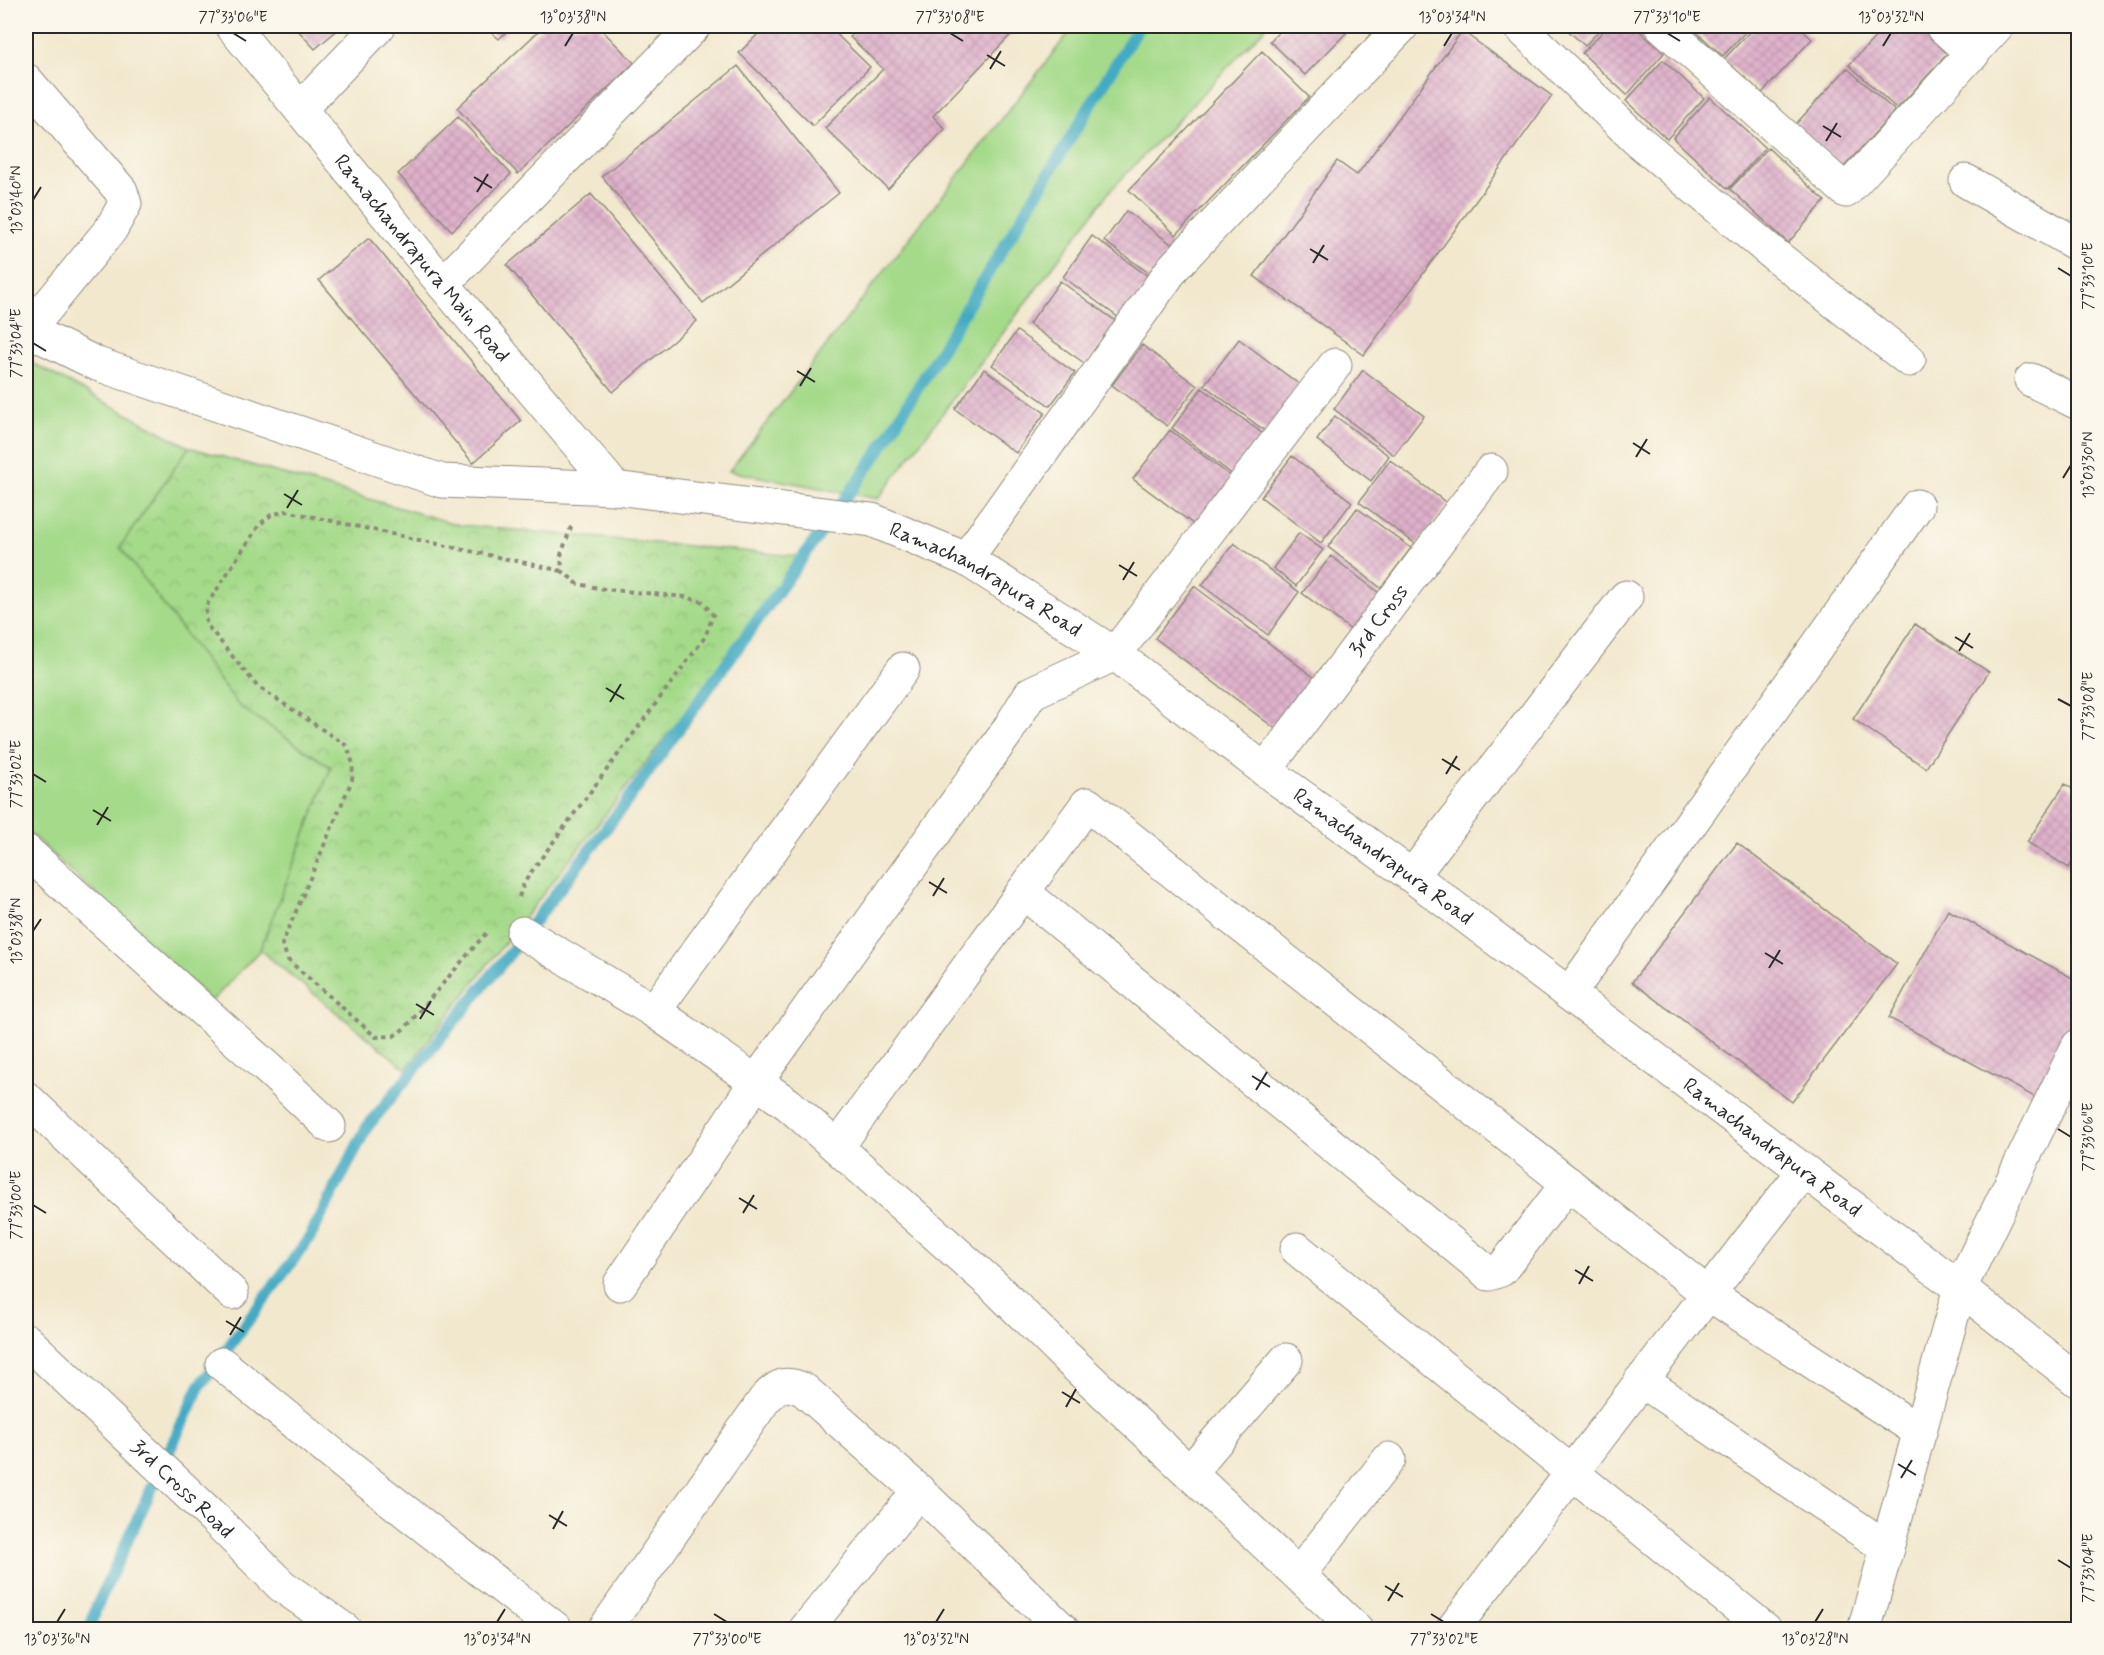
<svg xmlns="http://www.w3.org/2000/svg" width="2104" height="1655" viewBox="0 0 2104 1655" font-family="Mynerve,sans-serif">
	<style>
		.grass { fill: #a5da8a; stroke: #68825a; stroke-width: 1.5 }
		.park { fill: url(#park-crowns); stroke: #68825a; stroke-width: 1.5 }
		.lines { fill: none; stroke-linecap: round; stroke-linejoin: round }
		.stream { stroke: #43aac3; stroke-width: 12 }
		.building { fill: url(#building-cross-hatch) }
		.minor-casing { stroke: #8e8a7c; stroke-width: 35 }
		.path { stroke: #8e8a7c; stroke-width: 4; stroke-dasharray: 4.5 4.5; stroke-linecap: butt }
		.minor { stroke: #fff; stroke-width: 33 }
		.ticks { fill: none; stroke: #2b2b2b; stroke-width: 2 }
		.labels { text-anchor: middle; stroke-width: 5; stroke-linejoin: round; paint-order: stroke }
		.street-label { font-size: 21px; fill: #2b2b2b; stroke: #fbf7ec }
		.neatline { fill: none; stroke: #2b2b2b; stroke-width: 2 }
		.ticks-label { font-size: 15px; text-anchor: middle; fill: #2b2b2b }
	</style>
	<defs>
		<pattern id="park-crowns" width="20" height="18" patternUnits="userSpaceOnUse" patternTransform="scale(1.5)"><rect width="20" height="18" fill="#a5da8a"/><path d="M2 6a3 3 0 1 1 6 0M12 15a3 3 0 1 1 6 0" fill="none" stroke="#8ebb77"/></pattern>
		<pattern id="building-cross-hatch" width="8" height="8" patternUnits="userSpaceOnUse" patternTransform="scale(1.5)"><rect width="8" height="8" fill="#deb1ca"/><path d="M0 0l8 8M0 8l8-8" fill="none" stroke="#bf98ae"/></pattern>
	</defs>
	<rect width="100%" height="100%" fill="#fbf7ec"/>
	<filter id="ink" filterUnits="userSpaceOnUse"><feTurbulence type="fractalNoise" baseFrequency=".0167" numOctaves="2"/><feDisplacementMap in="SourceGraphic" scale="12" xChannelSelector="R" yChannelSelector="G"/><feConvolveMatrix kernelMatrix="1 2 1 2 8 2 1 2 1" color-interpolation-filters="sRGB"/></filter>
	<filter id="wash" filterUnits="userSpaceOnUse"><feTurbulence type="fractalNoise" baseFrequency=".008" numOctaves="4" result="noise"/><feDisplacementMap in="SourceGraphic" scale="24" xChannelSelector="R" yChannelSelector="G"/><feGaussianBlur stdDeviation="1.35" result="paint"/><feColorMatrix in="noise" values="0 0 0 0 0 0 0 0 0 0 0 0 0 0 0 0 0 1.4 0 .05"/><feComposite in="paint" operator="in"/></filter>
	<g filter="url(#wash)">
		<rect width="100%" height="100%" fill="#f2e8ce"/>
		<!-- grass -->
		<path class="grass" d="M1074,26H1267L1110,191L878,499L729,471Z
			M32,363L189,447L121,547L239,706L331,767L260,950L212,1001L26,830V372Z"/>
		<!-- park -->
		<path class="park" d="M189,447L459,525L807,557L406,1069L260,950L331,767L239,706L120,547Z"/>
		<g class="lines">
			<!-- stream -->
			<path class="stream" d="M90,1630L96,1608L199,1387L310,1237L367,1127L511,952L627,801L876,456L1139,26"/>
		</g>
		<g id="blocks">
			<!-- building -->
			<path class="building" d="M294,26H342L315,49Z
				M484,26H512L499,39Z
				M544,26H598L634,63L518,174L457,108Z
				M766,26H828L870,67L813,126L739,53Z
				M861,26H1019L933,116L945,129L888,189L825,128L883,69L850,37Z
				M1285,26H1353L1305,75L1270,41Z
				M1563,26H1603L1585,46Z
				M1608,26H1634L1664,53L1627,95L1582,53Z
				M1690,26H1751L1723,56Z
				M1755,26H1798L1812,39L1762,93L1724,59Z
				M1886,26H1922L1950,51L1897,109L1849,65Z
				M1462,31L1552,96L1364,355L1254,276L1337,161L1357,175Z
				M1262,51L1309,97L1176,235L1129,190Z
				M1663,60L1704,98L1667,139L1626,101Z
				M738,66L839,193L703,303L602,176Z
				M1847,68L1895,111L1843,168L1795,125Z
				M1710,97L1765,148L1728,189L1673,138Z
				M458,117L511,174L452,231L398,174Z
				M1768,148L1825,201L1788,243L1730,189Z
				M591,194L697,321L613,392L507,265Z
				M1126,211L1174,246L1153,276L1104,241Z
				M1092,236L1152,279L1122,320L1063,277Z
				M369,238L521,421L473,463L319,280Z
				M1060,281L1117,322L1087,365L1029,324Z
				M1017,331L1075,373L1050,406L992,365Z
				M1239,339L1304,388L1269,434L1204,385Z
				M1142,345L1197,386L1167,426L1112,385Z
				M984,369L1045,413L1016,453L955,409Z
				M1363,370L1424,416L1394,455L1334,409Z
				M1202,388L1267,437L1237,478L1172,428Z
				M1335,416L1389,456L1371,481L1317,440Z
				M1170,430L1233,478L1197,527L1133,479Z
				M1292,456L1352,502L1321,543L1261,497Z
				M1390,460L1448,504L1417,545L1359,502Z
				M1357,508L1411,548L1381,588L1328,547Z
				M1299,533L1323,550L1296,586L1273,568Z
				M1234,543L1299,592L1268,635L1202,585Z
				M1331,556L1383,596L1355,633L1302,593Z
				M1194,586L1316,679L1277,730L1155,638Z
				M1915,624L1989,672L1926,768L1853,719Z
				M2065,784L2078,793V853L2069,868L2027,842Z
				M1737,843L1897,964L1792,1102L1632,982Z
				M1948,910L2078,981V1030L2040,1100L1889,1018Z"/>
		</g>
	</g>
	<g filter="url(#ink)">
		<use href="#blocks" fill-opacity="0" stroke="#8e8a7c" stroke-width="1.5"/>
		<g class="lines">
			<defs>
				<g id="minor">
					<path id="s1" d="M232,26L443,284L615,488"/>
					<path d="M1519,26L1635,138L1771,252L1909,360"/>
					<path d="M1662,26L1846,191L1997,26"/>
					<path d="M1942,26L1973,54"/>
					<path d="M26,80L121,191L125,204L111,229L26,333"/>
					<path d="M301,108L379,26"/>
					<path d="M1966,181L2078,245"/>
					<path d="M443,284L694,26"/>
					<path id="s2" d="M26,329L97,364L442,481L615,488L872,520L966,559L1115,654L1265,770L1412,876L1960,1288L2078,1381"/>
					<path d="M2031,380L2078,403"/>
					<path d="M966,559L1173,268L1402,26"/>
					<path id="s3" d="M1265,770L1491,471"/>
					<path d="M26,851L276,1076L329,1126"/>
					<path d="M1412,876L1626,597"/>
					<path d="M1023,892L1489,1274L1501,1270L1568,1183"/>
					<path d="M523,933L654,1011L788,1104L994,1286L1064,1355L1357,1630"/>
					<path d="M1569,994L1917,506"/>
					<path d="M654,1011L903,669"/>
					<path d="M26,1098L232,1293"/>
					<path d="M837,1147L1087,804L1707,1293L1920,1432"/>
					<path d="M1297,1249L1766,1630"/>
					<path d="M620,1284L756,1082L1005,735L1031,693L1115,654L1335,365"/>
					<path id="s4" d="M26,1340L216,1520L282,1586L345,1630"/>
					<path d="M222,1364L351,1469L556,1629"/>
					<path d="M1641,1380L1887,1548"/>
					<path d="M1190,1472L1286,1360"/>
					<path d="M1299,1574L1389,1459"/>
					<path d="M604,1630L765,1399C779,1385 785,1381 804,1390L919,1491L1063,1630"/>
					<path d="M805,1630L919,1491"/>
					<path d="M1452,1630C1570,1477 1684,1322 1804,1171"/>
					<path d="M1864,1630L1960,1288L2078,1046"/>
				</g>
			</defs>
			<!-- minor casing -->
			<use href="#minor" class="minor-casing"/>
			<!-- path -->
			<path class="path" d="M519,897L524,883L534,868L705,637L713,615L703,602L685,597L604,589L578,584L562,571L561,555L572,524
				M486,933L406,1027L394,1036L376,1037L288,960L282,944L352,780L353,764L347,746L257,686L206,624V606L259,525L271,515L286,511L562,571"/>
			<!-- minor -->
			<use href="#minor" class="minor"/>
		</g>
	</g>
	<!-- ticks -->
	<path class="ticks" d="M233,33L246,41M950,33L963,41M1667,33L1680,41M565,46L573,33M1444,46L1452,33M1883,46L1891,33M987,55L1005,66M990,69L1001,51M1823,126L1841,137M1826,141L1837,123M474,177L492,188M477,192L488,174M33,200L41,187M1310,249L1328,260M1313,263L1324,245M2058,268L2071,276M33,343L46,351M797,371L815,382M800,386L811,368M1633,443L1650,454M1636,457L1647,439M2063,478L2071,465M284,494L302,505M287,508L298,490M1119,565L1137,576M1123,580L1134,562M1955,637L1973,648M1959,651L1970,633M606,688L624,699M2058,699L2071,706M610,702L621,684M1442,759L1460,770M33,774L46,782M1446,774L1457,756M93,810L111,821M97,825L108,807M929,882L947,893M933,896L944,878M33,931L41,919M1765,953L1783,964M1769,968L1780,950M416,1004L434,1015M420,1019L431,1001M1252,1076L1270,1087M1256,1090L1267,1072M2058,1129L2071,1137M739,1198L757,1209M33,1205L46,1213M743,1213L754,1195M1575,1270L1593,1281M1579,1284L1589,1266M226,1321L244,1332M230,1335L241,1317M1062,1392L1080,1403M1066,1407L1076,1389M1898,1464L1916,1475M1901,1478L1912,1460M549,1515L567,1526M553,1529L563,1511M2058,1560L2071,1568M1385,1586L1403,1597M1388,1601L1399,1583M714,1614L727,1622M1431,1614L1444,1622M57,1622L65,1609M497,1622L505,1609M936,1622L944,1609M1815,1622L1823,1609"/>
	<g class="labels">
		<!-- street labels -->
		<g class="street-label">
			<text dy="7" stroke="none"><textPath href="#s1" startOffset="300">Ramachandrapura Main Road</textPath></text>
			<text dy="7" stroke="none"><textPath href="#s2" startOffset="1004">Ramachandrapura Road</textPath></text>
			<text dy="7" stroke="none"><textPath href="#s3" startOffset="188">3rd Cross</textPath></text>
			<text dy="7" stroke="none"><textPath href="#s2" startOffset="1490">Ramachandrapura Road</textPath></text>
			<text dy="7" stroke="none"><textPath href="#s2" startOffset="1976">Ramachandrapura Road</textPath></text>
			<text dy="7" stroke="none"><textPath href="#s4" startOffset="216">3rd Cross Road</textPath></text>
		</g>
	</g>
	<!-- margin -->
	<rect width="2104" height="1655" fill="none" stroke="#fbf7ec" stroke-width="66"/>
	<rect x="33" y="33" width="2038" height="1589" class="neatline"/>
	<g class="ticks-label">
		<text x="233" y="22">77°33'06"E</text>
		<text x="573" y="22">13°03'38"N</text>
		<text x="950" y="22">77°33'08"E</text>
		<text x="1452" y="22">13°03'34"N</text>
		<text x="1667" y="22">77°33'10"E</text>
		<text x="1891" y="22">13°03'32"N</text>
		<text transform="translate(16 200) rotate(-90)" y="5">13°03'40"N</text>
		<text transform="translate(2088 276) rotate(-90)" y="5">77°33'10"E</text>
		<text transform="translate(16 343) rotate(-90)" y="5">77°33'04"E</text>
		<text transform="translate(2088 465) rotate(-90)" y="5">13°03'30"N</text>
		<text transform="translate(2088 706) rotate(-90)" y="5">77°33'08"E</text>
		<text transform="translate(16 774) rotate(-90)" y="5">77°33'02"E</text>
		<text transform="translate(16 931) rotate(-90)" y="5">13°03'38"N</text>
		<text transform="translate(2088 1137) rotate(-90)" y="5">77°33'06"E</text>
		<text transform="translate(16 1205) rotate(-90)" y="5">77°33'00"E</text>
		<text transform="translate(2088 1568) rotate(-90)" y="5">77°33'04"E</text>
		<text x="57" y="1644">13°03'36"N</text>
		<text x="497" y="1644">13°03'34"N</text>
		<text x="727" y="1644">77°33'00"E</text>
		<text x="936" y="1644">13°03'32"N</text>
		<text x="1444" y="1644">77°33'02"E</text>
		<text x="1815" y="1644">13°03'28"N</text>
	</g>
</svg>
